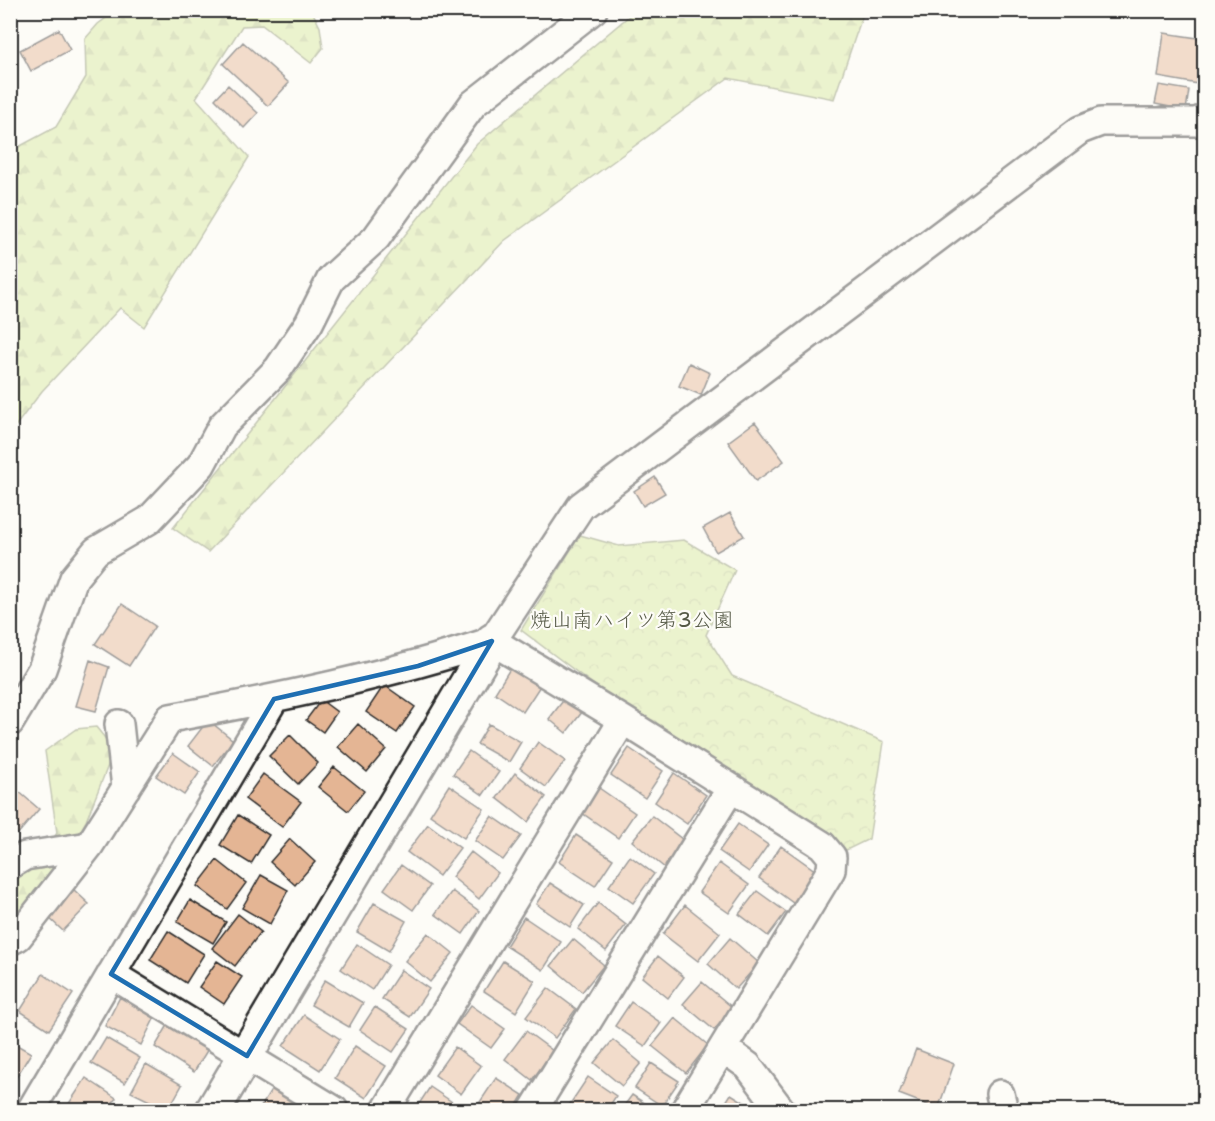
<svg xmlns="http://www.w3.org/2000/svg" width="1215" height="1121" viewBox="0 0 1215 1121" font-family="'Shantell Sans','Klee One',sans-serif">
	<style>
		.forest { fill: url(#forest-firs); stroke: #808a64; stroke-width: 1.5 }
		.park { fill: url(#park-crowns); stroke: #808a64; stroke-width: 1.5 }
		.building { fill: #e4b594; stroke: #2b2b2b; stroke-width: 1.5 }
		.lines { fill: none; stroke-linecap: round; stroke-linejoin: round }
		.minor-casing { stroke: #2b2b2b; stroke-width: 32 }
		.tertiary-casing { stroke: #2b2b2b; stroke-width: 38 }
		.minor { stroke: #fdfcf7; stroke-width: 27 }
		.tertiary { stroke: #fdfcf7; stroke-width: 33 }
		.marked { fill: none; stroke: #1f6fb2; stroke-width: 4.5; stroke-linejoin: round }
		.labels { text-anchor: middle; stroke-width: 4.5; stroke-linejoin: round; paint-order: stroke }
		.park-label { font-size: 21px; fill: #565a47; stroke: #fdfcf7 }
	</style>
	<defs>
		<pattern id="forest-firs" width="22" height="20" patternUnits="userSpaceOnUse" patternTransform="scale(1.5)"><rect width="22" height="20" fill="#d6e89c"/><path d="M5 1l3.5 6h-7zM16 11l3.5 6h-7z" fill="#b8c787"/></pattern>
		<pattern id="park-crowns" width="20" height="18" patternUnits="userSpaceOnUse" patternTransform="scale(1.5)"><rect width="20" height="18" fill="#d6e89c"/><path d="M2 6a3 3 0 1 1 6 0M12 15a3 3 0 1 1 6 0" fill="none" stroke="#b8c787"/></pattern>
	</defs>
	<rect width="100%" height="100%" fill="#fdfcf7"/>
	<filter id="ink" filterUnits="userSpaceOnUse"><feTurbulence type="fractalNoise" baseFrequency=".0167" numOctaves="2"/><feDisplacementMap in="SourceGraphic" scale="12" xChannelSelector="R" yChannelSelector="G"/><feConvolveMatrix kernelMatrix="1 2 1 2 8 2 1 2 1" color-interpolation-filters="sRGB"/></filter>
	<g filter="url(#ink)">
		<!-- forest -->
		<path class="forest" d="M117,10L312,11L320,27L323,48L311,63L262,25L242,26L196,98L249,157L144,327L120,308L42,391L11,432V151L56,127L86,77L85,39L98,24Z
			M635,11H864L834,99L728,78L504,241L208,552L173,528L477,144Z
			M96,727L109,743V763L86,821L55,875L11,926V876L47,848L57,833L45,751L76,729Z"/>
		<!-- park -->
		<path class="park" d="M580,535L619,546L684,540L735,570L706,635L732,676L884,742L869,839L832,857L731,788L521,630Z"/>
		<!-- building -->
		<path class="building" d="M59,29L70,50L31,71L20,50Z
			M1164,33L1204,39V85L1158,77Z
			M243,42L289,83L268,106L223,64Z
			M228,85L258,113L244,128L215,99Z
			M1159,85L1189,90L1186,110L1155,104Z
			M689,363L710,373L701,395L679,386Z
			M755,422L784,461L756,481L728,442Z
			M655,477L665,493L643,506L634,491Z
			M730,513L744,536L716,552L703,528Z
			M122,604L155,626L129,666L95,644Z
			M90,660L109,667L96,711L76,706Z
			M511,667L540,686L523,712L495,693Z
			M384,685L415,707L397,733L366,712Z
			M569,693L586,707L566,733L549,719Z
			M321,700L337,712L323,732L306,720Z
			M208,720L233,740L213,766L188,746Z
			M358,724L386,749L367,772L338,747Z
			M489,724L521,742L509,762L477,744Z
			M290,735L318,763L298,784L269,756Z
			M538,742L565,761L546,787L520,768Z
			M629,748L663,771L645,798L611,775Z
			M469,751L499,772L483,795L453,774Z
			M173,753L200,772L184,795L156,776Z
			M334,767L364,791L348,811L318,787Z
			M515,773L546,797L528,822L497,798Z
			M674,773L706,795L687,824L655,802Z
			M263,774L301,802L282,827L245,799Z
			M10,784L39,809L17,835L10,829Z
			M449,785L484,809L464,838L430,815Z
			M599,788L635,813L618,838L582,813Z
			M238,815L269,835L251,864L220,845Z
			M492,816L521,836L503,860L475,841Z
			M652,816L687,843L666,869L632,841Z
			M428,824L460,848L439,876L407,852Z
			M738,824L768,845L749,872L719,851Z
			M576,835L613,859L595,886L559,862Z
			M290,839L315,862L295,885L270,862Z
			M781,846L816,871L793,903L759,878Z
			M471,852L498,873L479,899L452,877Z
			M630,856L654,874L633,903L609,886Z
			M217,860L246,883L227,909L197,886Z
			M719,863L749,885L729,913L699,892Z
			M401,865L430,886L413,910L384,889Z
			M261,875L288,890L270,924L242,908Z
			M550,883L584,905L570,927L536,904Z
			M72,888L89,904L63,931L47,916Z
			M452,891L479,911L463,934L435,914Z
			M757,891L786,912L768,936L739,914Z
			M190,900L226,922L213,943L177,922Z
			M374,903L406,921L389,951L357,932Z
			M598,903L626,925L606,951L578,929Z
			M685,905L720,933L698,961L663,934Z
			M238,914L261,932L235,966L212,948Z
			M524,917L561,942L543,970L506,946Z
			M168,931L204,954L186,983L150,960Z
			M428,933L453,953L430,982L405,961Z
			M730,938L759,963L736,989L708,964Z
			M573,939L604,965L582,992L551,966Z
			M357,944L388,965L372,990L341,969Z
			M658,956L684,977L668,998L642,977Z
			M217,961L242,977L224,1004L199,987Z
			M503,961L535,981L516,1012L484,991Z
			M401,970L429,989L410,1017L382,999Z
			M43,974L73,994L49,1030L20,1011Z
			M325,980L363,1003L349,1027L311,1005Z
			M702,982L733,1008L714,1030L683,1004Z
			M548,988L576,1009L555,1038L526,1017Z
			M120,997L156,1015L141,1045L105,1026Z
			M631,1002L661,1023L645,1046L615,1026Z
			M471,1005L505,1029L491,1048L457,1024Z
			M375,1007L409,1029L393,1052L360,1030Z
			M304,1015L340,1039L320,1070L283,1046Z
			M675,1018L708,1045L686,1073L652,1046Z
			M168,1025L208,1049L194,1072L155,1047Z
			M526,1031L553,1051L532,1080L505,1059Z
			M106,1038L140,1058L125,1083L91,1063Z
			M613,1040L641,1063L622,1086L594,1063Z
			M10,1041L31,1053L14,1081L10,1079Z
			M355,1046L386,1066L366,1098L335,1078Z
			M455,1047L481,1066L461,1094L435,1075Z
			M916,1049L954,1064L938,1109L899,1094Z
			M651,1063L679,1081L662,1106L635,1088Z
			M146,1064L182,1085L168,1110L131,1092Z
			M588,1077L616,1096L607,1110H573L568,1107Z
			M86,1078L116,1098L108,1110H76L68,1105Z
			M496,1078L523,1095L514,1110L476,1108Z
			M430,1087L458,1106L456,1110H415Z
			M272,1089L304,1107L302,1110H259Z
			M731,1094L757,1110H721Z
			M632,1095L655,1110H621Z"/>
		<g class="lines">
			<defs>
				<path id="minor" d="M492,641L581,506L1080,130L1101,122H1196L1204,119
					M10,722L42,669L74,578L96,551L149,520L201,465L222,426L278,369L309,323L331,279L376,238L473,104L593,10
					M119,724L126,788
					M10,865L25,856L89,846
					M10,941L18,937L89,846L170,718C279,698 386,676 492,641L623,720L822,845L832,857L831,870L685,1110
					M111,974L334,1110
					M723,1048L748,1066L781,1110
					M1000,1094L1004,1110
					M31,1110L274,699
					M386,1110L623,720
					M533,1110L731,788"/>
				<path id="tertiary" d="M213,1110L492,641"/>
			</defs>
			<!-- minor casing -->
			<use href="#minor" class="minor-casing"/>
			<!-- tertiary casing -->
			<use href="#tertiary" class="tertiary-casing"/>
			<!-- minor -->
			<use href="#minor" class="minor"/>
			<!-- tertiary -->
			<use href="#tertiary" class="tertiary"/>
		</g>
	</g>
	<!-- marked area -->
	<path d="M0 0H1215V1121H0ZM492,641L247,1056L111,974L274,699L418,666Z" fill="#fdfcf7" fill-opacity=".55" fill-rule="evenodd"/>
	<path class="marked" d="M492,641L247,1056L111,974L274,699L418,666Z"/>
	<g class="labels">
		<!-- park labels -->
		<g class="park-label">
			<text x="632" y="627">焼山南ハイツ第3公園</text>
		</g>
	</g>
	<!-- margin -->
	<rect width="1215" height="1121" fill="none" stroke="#fdfcf7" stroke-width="36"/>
	<rect x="18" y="18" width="1179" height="1085" fill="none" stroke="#2b2b2b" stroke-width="2" filter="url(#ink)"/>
</svg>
